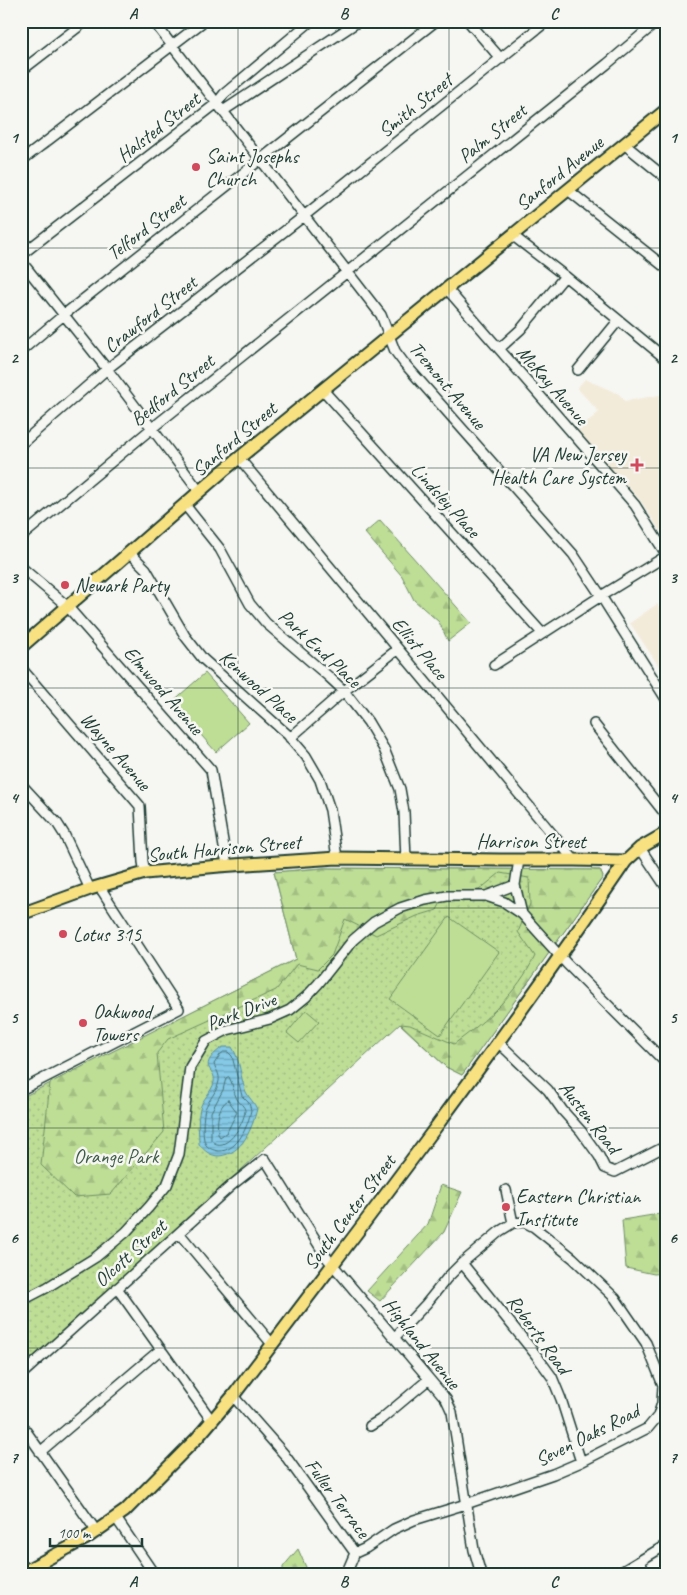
<svg xmlns="http://www.w3.org/2000/svg" width="687" height="1595" viewBox="0 0 687 1595" font-family="Caveat,sans-serif">
	<style>
		.built { fill: #f3ebda }
		.green { fill: url(#green-dots); stroke: #6e8e65 }
		.forest { fill: url(#forest-firs); stroke: #6e8e65 }
		.pitch { fill: #bede96; stroke: #6e8e65 }
		.water { fill: url(#water-rules); stroke: #5c919f }
		.lines { fill: none; stroke-linecap: round; stroke-linejoin: round }
		.shore { stroke: #48757b; stroke-width: 1 }
		.minor-casing { stroke: #1f3d34; stroke-width: 12 }
		.major-casing { stroke: #1f3d34; stroke-width: 15 }
		.minor { stroke: #f6f6f2; stroke-width: 9 }
		.major { stroke: #f8e181; stroke-width: 11 }
		.grid { fill: none; stroke: #1f3d34; stroke-width: 1; stroke-opacity: 0.55 }
		.poi-dot { fill: #d1495b; stroke: #f6f6f2; stroke-width: 2 }
		.labels { text-anchor: middle; stroke-width: 5; stroke-linejoin: round; paint-order: stroke }
		.street-label { font-size: 20px; fill: #1f3d34; stroke: #f6f6f2 }
		.poi-label { font-size: 20px; fill: #1f3d34; stroke: #f6f6f2; text-anchor: start }
		.park-label { font-size: 20px; fill: #3f5d48; stroke: #f6f6f2 }
		.neatline { fill: none; stroke: #1f3d34; stroke-width: 2 }
		.grid-label { font-size: 16px; text-anchor: middle; font-weight: bold; fill: #1f3d34 }
	</style>
	<defs>
		<pattern id="green-dots" width="8" height="8" patternUnits="userSpaceOnUse" patternTransform="scale(1.25)"><rect width="8" height="8" fill="#bede96"/><path d="M2 2h.1M6 6h.1" fill="none" stroke="#a3bf82" stroke-width="1.8" stroke-linecap="round"/></pattern>
		<pattern id="forest-firs" width="22" height="20" patternUnits="userSpaceOnUse" patternTransform="scale(1.25)"><rect width="22" height="20" fill="#bede96"/><path d="M5 1l3.5 6h-7zM16 11l3.5 6h-7z" fill="#a3bf82"/></pattern>
		<pattern id="water-rules" width="6" height="5" patternUnits="userSpaceOnUse" patternTransform="scale(1.25)"><rect width="6" height="5" fill="#85c9e6"/><path d="M0 2.5h6" fill="none" stroke="#6ca4bb"/></pattern>
	</defs>
	<rect width="100%" height="100%" fill="#f6f6f2"/>
	<filter id="ink" filterUnits="userSpaceOnUse"><feTurbulence type="fractalNoise" baseFrequency=".02" numOctaves="2"/><feDisplacementMap in="SourceGraphic" scale="10" xChannelSelector="R" yChannelSelector="G"/><feConvolveMatrix kernelMatrix="1 2 1 2 8 2 1 2 1" color-interpolation-filters="sRGB"/></filter>
	<g filter="url(#ink)">
		<!-- built -->
		<path class="built" d="M585,379L619,394L625,401L666,394V540L640,500L577,431L599,412L577,388Z
			M657,604L664,616L666,615V677L630,623Z"/>
		<!-- green -->
		<path class="green" d="M324,868L600,870L603,877L462,1075L446,1067L400,1024L180,1226L21,1368V1098L296,959L274,872Z"/>
		<!-- forest -->
		<path class="forest" d="M380,520L471,623L448,641L439,622L414,600L402,576L365,533Z
			M324,868L600,870L603,877L462,1075L446,1067L401,1024L410,1025L454,1044C486,1021 518,992 535,956L518,932L530,904L529,878L500,873L479,890L446,893L437,910L417,916L376,935L345,919L332,955L318,969L297,964L276,990L168,1039L157,1053L164,1132L111,1194L74,1197L41,1165L50,1083L296,959L274,872Z
			M441,1185L462,1192L444,1232L380,1301L367,1291L428,1224Z
			M666,1204V1273L654,1274L626,1268L622,1220L659,1214Z
			M298,1549L309,1574H283V1567Z"/>
		<!-- pitch -->
		<path class="pitch" d="M205,673L249,723L216,752L172,702Z
			M449,917L499,952L440,1035L390,999Z
			M306,1010L319,1021L299,1043L287,1033Z"/>
		<!-- water -->
		<path class="water" d="M223,1047H232C241,1061 240,1078 246,1092C249,1098 254,1102 257,1109C252,1128 243,1154 219,1156C211,1156 204,1151 199,1144C199,1133 197,1120 200,1109C202,1099 212,1092 214,1082C215,1075 212,1073 209,1068C205,1060 217,1051 223,1047Z"/>
		<g class="lines">
			<!-- shore -->
			<path class="shore" d="M224,1052H228L232,1056L242,1096L249,1103L251,1110C248,1126 238,1152 218,1151C213,1150 207,1148 205,1143C202,1137 203,1115 205,1109C209,1099 217,1092 219,1081C220,1074 216,1070 214,1064L220,1055Z
				M229,1077C233,1083 233,1092 237,1099C239,1103 245,1106 245,1111C244,1124 225,1156 211,1140V1112L223,1090L226,1078Z
				M228,1100L237,1112L227,1132L220,1137L218,1134C217,1122 217,1107 228,1100Z"/>
			<defs>
				<path id="minor" d="M153,21L381,315L395,351L404,363L573,554L601,596L666,699
					M468,21L501,59
					M21,71L86,21
					M223,111L359,21
					M624,144L666,178
					M21,161L204,21
					M568,190L666,268
					M512,235L565,276L666,359
					M21,255L217,103L224,94L311,21
					M21,261L107,369L200,492
					M447,289L635,505L666,554
					M499,349L521,329L565,276
					M21,351L66,313L436,21
					M578,370L618,321
					M323,390L542,633
					M21,444L107,369L304,216L547,21
					M239,458L574,860
					M185,505L220,549L250,604L266,623L329,677L344,691L368,722L384,749L400,789L404,812L406,860
					M21,537L151,429L607,64L658,21
					M129,552L146,569L185,636L203,659L288,735L306,756L320,780L330,810L337,858
					M21,567L67,606L211,770L227,865
					M494,665L601,596L666,556
					M21,668L140,806L143,862L145,873
					M594,724L666,815
					M290,738L344,691L398,649
					M21,784L57,823L64,834L90,889
					M640,848L666,887
					M519,860L515,885L522,914
					M486,896L515,885
					M498,1042L548,1090L563,1111L581,1131L599,1156L605,1168L615,1172L666,1146
					M21,1090L179,1009L99,886
					M506,1190L513,1223
					M179,1233L272,1344
					M462,1263L536,1355L552,1377L561,1399L581,1462
					M117,1288L212,1421
					M21,1301L46,1288L96,1257L126,1232L149,1207L167,1185L179,1154L190,1067L206,1041L227,1030L270,1019L290,1010L306,997L318,984L353,940L374,922L400,908L425,900L447,896H486L504,902L522,914L567,964L666,1063
					M21,1375L232,1185L265,1159L327,1258L446,1399L452,1412L474,1550L481,1574
					M233,1396L284,1454L355,1553
					M21,1424L97,1532
					M370,1426L380,1420L429,1379
					M40,1452L161,1349
					M116,1518L154,1574
					M355,1553L366,1548L394,1529L414,1520L466,1504L553,1474L581,1462L648,1428L658,1416L662,1403L663,1385L646,1343L615,1298L573,1258L534,1227L524,1222L513,1223L500,1231L462,1263L447,1278L426,1304L395,1337
					M640,1561L645,1574
					M346,1574L355,1553
					M618,1574L666,1545"/>
				<path id="major" d="M21,647L223,471L666,110
					M21,914L90,889L145,873L219,866L337,858L500,860H574L626,861
					M21,1573L85,1539L125,1511L197,1438L233,1396C367,1220 501,1044 626,861L640,848L666,833"/>
			</defs>
			<!-- minor casing -->
			<use href="#minor" class="minor-casing"/>
			<!-- major casing -->
			<use href="#major" class="major-casing"/>
			<!-- minor -->
			<use href="#minor" class="minor"/>
			<!-- major -->
			<use href="#major" class="major"/>
		</g>
	</g>
	<!-- grid -->
	<path class="grid" d="M238,21V1574M449,21V1574M21,248H666M21,468H666M21,688H666M21,908H666M21,1128H666M21,1348H666"/>
	<!-- markers -->
	<g class="poi-dot">
		<circle cx="196" cy="167" r="5"/>
		<path d="M634.5 457.5h5v5h5v5h-5v5h-5v-5h-5v-5h5z"/>
		<circle cx="65" cy="585" r="5"/>
		<circle cx="63" cy="934" r="5"/>
		<circle cx="83" cy="1023" r="5"/>
		<circle cx="506" cy="1207" r="5"/>
	</g>
	<g class="labels">
		<!-- street labels -->
		<g class="street-label">
			<text transform="translate(415 105) rotate(-39)" y="7">Smith Street</text>
			<text transform="translate(158 127) rotate(-38)" y="7">Halsted Street</text>
			<text transform="translate(492 133) rotate(-39)" y="7">Palm Street</text>
			<text transform="translate(559 173) rotate(-39)" y="7">Sanford Avenue</text>
			<text transform="translate(146 227) rotate(-38)" y="7">Telford Street</text>
			<text transform="translate(150 314) rotate(-38)" y="7">Crawford Street</text>
			<text transform="translate(448 385) rotate(50)" y="7">Tremont Avenue</text>
			<text transform="translate(553 385) rotate(49)" y="7">McKay Avenue</text>
			<text transform="translate(172 390) rotate(-39)" y="7">Bedford Street</text>
			<text transform="translate(234 439) rotate(-40)" y="7">Sanford Street</text>
			<text transform="translate(446 500) rotate(48)" y="7">Lindsley Place</text>
			<text transform="translate(320 648) rotate(43)" y="7">Park End Place</text>
			<text transform="translate(420 648) rotate(50)" y="7">Elliot Place</text>
			<text transform="translate(259 686) rotate(42)" y="7">Kenwood Place</text>
			<text transform="translate(164 690) rotate(49)" y="7">Elmwood Avenue</text>
			<text transform="translate(116 751) rotate(49)" y="7">Wayne Avenue</text>
			<text x="531" y="848">Harrison Street</text>
			<text transform="translate(224 848) rotate(-5)" y="7">South Harrison Street</text>
			<text transform="translate(241 1011) rotate(-21)" y="7">Park Drive</text>
			<text transform="translate(590 1117) rotate(52)" y="7">Austen Road</text>
			<text transform="translate(349 1212) rotate(-53)" y="7">South Center Street</text>
			<text transform="translate(130 1253) rotate(-42)" y="7">Olcott Street</text>
			<text transform="translate(539 1334) rotate(54)" y="7">Roberts Road</text>
			<text transform="translate(422 1343) rotate(51)" y="7">Highland Avenue</text>
			<text transform="translate(587 1435) rotate(-27)" y="7">Seven Oaks Road</text>
			<text transform="translate(338 1498) rotate(53)" y="7">Fuller Terrace</text>
		</g>
		<!-- poi labels -->
		<g class="poi-label">
			<text x="206" y="163">Saint Josephs<tspan x="206" dy="23">Church</tspan></text>
			<text x="626" y="461" text-anchor="end">VA New Jersey<tspan x="626" dy="23">Health Care System</tspan></text>
			<text x="75" y="592">Newark Party</text>
			<text x="73" y="941">Lotus 315</text>
			<text x="93" y="1018">Oakwood<tspan x="93" dy="23">Towers</tspan></text>
			<text x="516" y="1203">Eastern Christian<tspan x="516" dy="23">Institute</tspan></text>
		</g>
		<!-- park labels -->
		<g class="park-label">
			<text x="116" y="1163">Orange Park</text>
		</g>
	</g>
	<!-- margin -->
	<rect width="687" height="1595" fill="none" stroke="#f6f6f2" stroke-width="55"/>
	<!-- scale -->
	<path d="M50 1538v8h92v-8" fill="none" stroke="#1f3d34" stroke-width="2.5"/>
	<text x="58" y="1538" font-size="15" fill="#1f3d34" stroke="#f6f6f2" stroke-width="4" paint-order="stroke">100 m</text>
	<rect x="28" y="28" width="632" height="1540" class="neatline"/>
	<g class="grid-label">
		<text x="133" y="19">A</text>
		<text x="344" y="19">B</text>
		<text x="554" y="19">C</text>
		<text x="14" y="143">1</text>
		<text x="673" y="143">1</text>
		<text x="14" y="363">2</text>
		<text x="673" y="363">2</text>
		<text x="14" y="583">3</text>
		<text x="673" y="583">3</text>
		<text x="14" y="803">4</text>
		<text x="673" y="803">4</text>
		<text x="14" y="1023">5</text>
		<text x="673" y="1023">5</text>
		<text x="14" y="1243">6</text>
		<text x="673" y="1243">6</text>
		<text x="14" y="1463">7</text>
		<text x="673" y="1463">7</text>
		<text x="133" y="1587">A</text>
		<text x="344" y="1587">B</text>
		<text x="554" y="1587">C</text>
	</g>
</svg>
